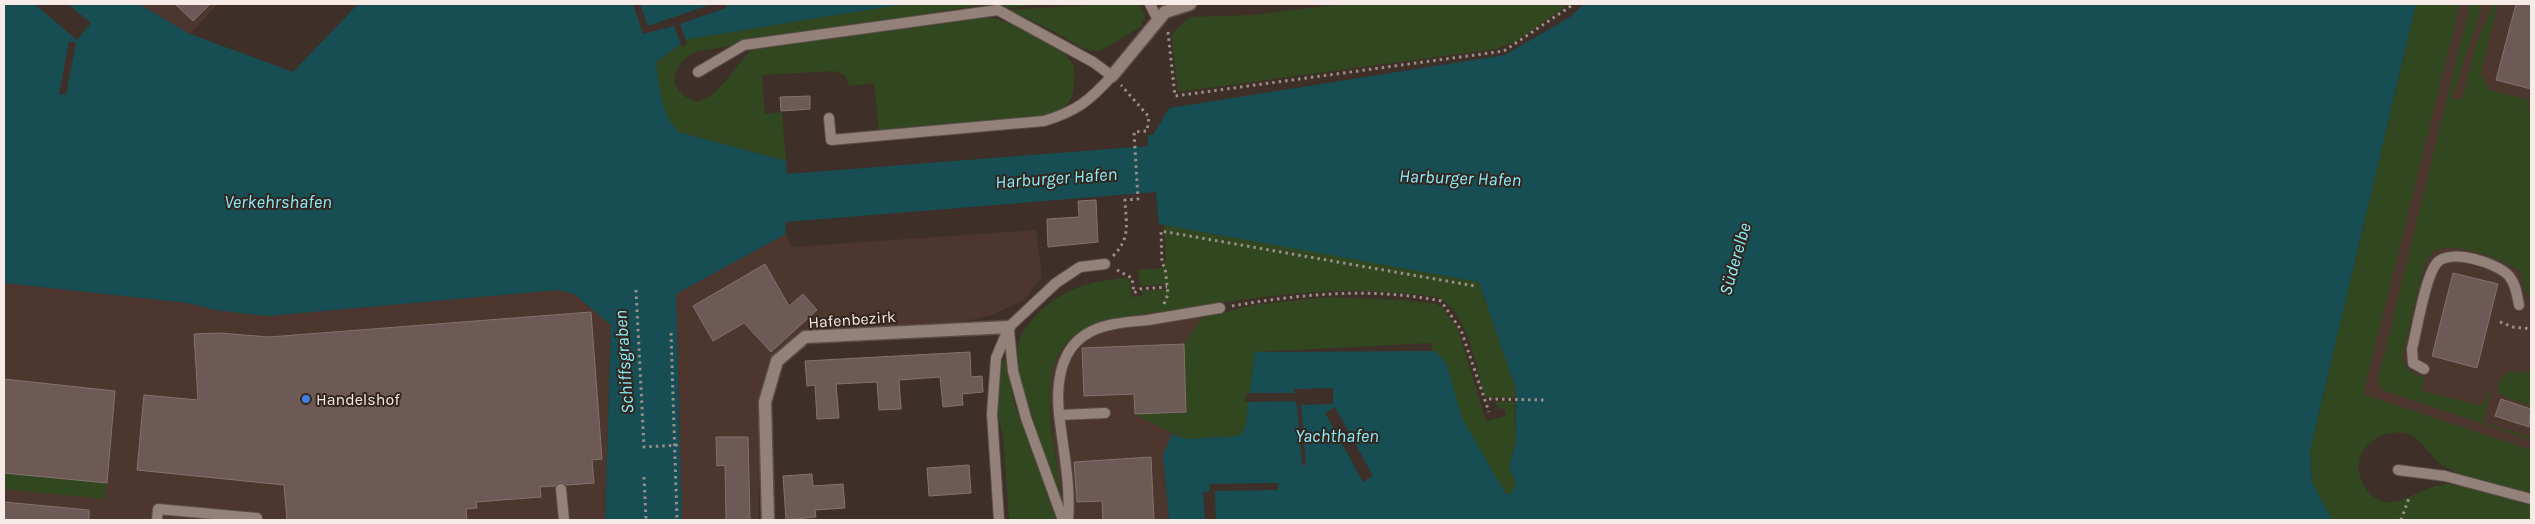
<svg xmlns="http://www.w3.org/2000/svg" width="2535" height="524" viewBox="0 0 2535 524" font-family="Karla,sans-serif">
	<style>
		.built { fill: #4c362e }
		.green { fill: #31471f }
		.water { fill: #164e54 }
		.pier { fill: #3f2f29 }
		.building { fill: #6d5a56; stroke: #85716d }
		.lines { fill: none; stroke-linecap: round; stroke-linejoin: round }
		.service-casing { stroke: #5b4e49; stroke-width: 12 }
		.minor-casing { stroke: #5b4e49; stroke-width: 15 }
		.path { stroke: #9b8e89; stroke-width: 3; stroke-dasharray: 2.5 4; stroke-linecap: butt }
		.service { stroke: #94817a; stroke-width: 10 }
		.minor { stroke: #94817a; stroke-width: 12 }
		.shop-dot { fill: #3f7fe0; stroke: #34251f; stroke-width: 2 }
		.labels { text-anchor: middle; stroke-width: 4; stroke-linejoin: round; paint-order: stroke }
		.street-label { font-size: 16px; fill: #f6ebe7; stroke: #34251f }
		.poi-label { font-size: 16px; fill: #f6ebe7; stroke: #34251f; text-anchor: start }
		.water-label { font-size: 18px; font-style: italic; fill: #86f0fd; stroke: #34251f }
	</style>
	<rect width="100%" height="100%" fill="#3f2f29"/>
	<!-- built -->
	<path class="built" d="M139,4H218L190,34Z
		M2460,4H2531V450L2363,394Z
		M1036,230L1042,277L1024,300L992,315L958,323L811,329L769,359L760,409L758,520H682L676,294L786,234L791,247Z
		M4,283L188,303L215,310L267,316L558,290L574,294L611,324L605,520H4Z
		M1201,306L1202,318L1185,439L1163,455L1169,520H1055V515L1063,506L1057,471L1049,385L1051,371L1062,349L1071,337L1096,323Z"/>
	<!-- green -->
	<path class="green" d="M904,4H1026V6L1006,8L981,5L698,51C669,63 665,93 698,102C723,93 733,67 752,50L981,16C1009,20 1061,40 1074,67C1075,97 1074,108 1042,116L879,132L874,83L849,86L845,75L834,71L762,75L765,114L782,112L786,161L678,132C660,111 659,89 656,62L688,39Z
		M1105,4H1139L1145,16L1140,27L1109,46L1100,51H1092L1082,48L1055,32L1009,10Z
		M1342,4H1569L1516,41L1496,49L1178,92L1171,35L1189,17L1251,15Z
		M2416,4H2460L2363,394L2531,450V493C2501,485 2467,482 2441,464C2428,455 2421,436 2404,433C2374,429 2347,456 2364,486C2387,524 2421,482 2450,484C2477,487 2505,498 2531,506V520H2332L2312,482L2310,450Z
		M2470,4H2483L2452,98L2462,100L2475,47L2493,4H2498L2481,74L2490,90L2530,100L2527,110L2531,112V298L2525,291L2521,273C2508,260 2453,241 2436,250C2430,253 2427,260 2424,266L2402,358C2407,371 2412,374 2425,377L2422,391L2482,406L2488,389L2490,392L2483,422L2531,437V440L2383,390L2379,386L2378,380Z
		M1164,224L1479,282L1516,389L1515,398L1485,397C1477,370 1468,318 1444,301C1436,295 1421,295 1411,294C1309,282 1209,307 1109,319C1049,335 1046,377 1052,430C1055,456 1059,481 1063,506L1019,379C1018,368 1016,356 1018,345C1020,336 1025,328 1031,321C1057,290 1090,280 1129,278L1132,297L1142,296V291L1166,289V284L1140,286L1138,270L1163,268L1166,258Z
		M1328,297L1403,300L1436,304L1442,307L1458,329L1486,421L1506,416L1504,408L1498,410L1495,401L1515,402L1516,442L1509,467L1516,483L1511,494L1505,493L1447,412L1431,343L1255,352L1245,429L1240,436L1185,439L1135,414L1186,412L1184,344L1202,318L1253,305Z
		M1003,359L1006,360L1014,402L1055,515V520H1009L1003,436L997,412Z
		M2531,370V406L2500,395C2495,384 2500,377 2510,371L2519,373Z
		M4,473L107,483L105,499L4,489Z"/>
	<!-- water -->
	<path class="water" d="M4,4H139L190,34L293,72L358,4H904L688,39L656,62C660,89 660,111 678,132L786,161L787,174L1148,146V135H1153L1169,108L1505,55L1570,17L1584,4H2416L2310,450L2312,482L2332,520H1169L1163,455L1172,434L1185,439L1240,436L1245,429L1255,352L1435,351L1446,363L1462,418L1505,493L1511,494L1516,483L1509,467L1516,442V389L1479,282L1159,224L1156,192L785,222L786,234L676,294L682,520H605L611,325L574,294L558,290L267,316L215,310L188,303L4,283Z"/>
	<!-- pier -->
	<path class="pier" d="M34,4H68L91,23L77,40Z
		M633,4H640L648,26L712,4H725L726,8L680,24L687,43L682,47L674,26L643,34Z
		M69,41L76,43L66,95L59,94Z
		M1333,388V404L1301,405L1306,465H1302L1297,405L1294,401L1245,402L1247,393H1294V389Z
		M1335,407L1373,476L1363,482L1325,413Z
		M1278,483V490L1215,491L1216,520H1205L1203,492L1210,491L1209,484Z"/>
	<!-- building -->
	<path class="building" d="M175,4H210L193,21Z
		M2516,4H2531V89L2496,80Z
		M810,96V109L781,111L780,97Z
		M1096,200L1098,242L1048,247L1047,219L1079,217L1078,201Z
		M765,264L789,306L803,294L817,310L771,352L744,323L713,341L693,306Z
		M2453,273L2498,284L2477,368L2432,356Z
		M591,312L602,459L592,460L594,483L567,485L560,482L555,486L540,487L541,497L476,502L477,508L466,509L467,520H287L284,485L137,470L144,395L198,400L194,334L220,333L269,337Z
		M1184,344L1186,412L1135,414L1134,394L1084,396L1082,348Z
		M970,352L971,377L982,376L983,392L962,394L963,405L943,407L940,377L899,380L901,409L879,410L877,382L836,384L839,418L817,419L815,385L807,386L805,361Z
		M4,379L115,391L107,483L4,473Z
		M2501,399L2531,409L2529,427L2495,416Z
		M716,437H748L750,520H726L725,465L717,466Z
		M1151,457L1154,520H1103L1102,501L1077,502L1074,462Z
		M969,465L971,493L929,496L927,468Z
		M812,474L813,486L843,484L845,508L815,510L816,517L786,520L783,476Z
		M4,502L89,510V520H4Z"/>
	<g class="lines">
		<defs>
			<path id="service" d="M1150,4L1158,20
				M698,72L744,45L998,10L1093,62L1112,76C1089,101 1077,111 1044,121L831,140L829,118
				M1009,330L1013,371L1026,418L1063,520
				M2424,369L2413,363L2412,349C2417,329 2425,279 2436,264C2448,247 2498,263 2509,276C2516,284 2517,295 2519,305
				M1059,415L1105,413
				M2398,470L2445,476L2531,499
				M561,489L564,520
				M157,520L158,509L257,518V520
				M999,520L992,414L996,358L1009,327L1056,283L1080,267L1105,264
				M1068,520C1071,485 1063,449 1059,414C1056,383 1060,346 1092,331C1108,323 1130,322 1148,320C1172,316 1196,312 1220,308"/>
			<path id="minor" d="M1112,76L1165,12L1190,4
				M768,520L765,402L777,361L805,337L1009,327"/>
		</defs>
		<!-- service casing -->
		<use href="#service" class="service-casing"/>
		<!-- minor casing -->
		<use href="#minor" class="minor-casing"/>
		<!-- path -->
		<path class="path" d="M1168,32L1175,96L1504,51L1574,4
			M1113,256C1131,238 1126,224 1125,200L1138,199L1134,132L1147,131L1149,117L1121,85
			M1117,270L1132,278L1134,293L1140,289L1167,287
			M636,290L644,447L680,445
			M1164,304L1168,294L1165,267L1162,264L1161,231L1475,286
			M1232,306C1301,294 1372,287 1441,301L1461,330L1489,412
			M2500,322L2513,327L2531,329
			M671,333L677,520
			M1489,399L1547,400
			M644,477L646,520
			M2401,520L2409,498"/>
		<!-- service -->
		<use href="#service" class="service"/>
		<!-- minor -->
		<use href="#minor" class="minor"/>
	</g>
	<!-- markers -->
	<circle class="shop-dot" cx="306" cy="399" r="5"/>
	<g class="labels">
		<!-- street labels -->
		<g class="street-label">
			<text transform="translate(852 319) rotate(-4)" y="6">Hafenbezirk</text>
		</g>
		<!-- poi labels -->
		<g class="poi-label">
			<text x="316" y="405">Handelshof</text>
		</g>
		<!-- water labels -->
		<g class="water-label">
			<text transform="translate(1056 178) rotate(-4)" y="6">Harburger Hafen</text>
			<text transform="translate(1460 178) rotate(2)" y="6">Harburger Hafen</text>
			<text x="278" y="208">Verkehrshafen</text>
			<text transform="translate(1735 259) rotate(-74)" y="6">Süderelbe</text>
			<text transform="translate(624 362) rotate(-94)" y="6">Schiffsgraben</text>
			<text x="1337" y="442">Yachthafen</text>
		</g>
	</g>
	<!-- border -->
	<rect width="2535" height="524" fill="none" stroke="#f6ebe7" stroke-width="10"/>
</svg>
